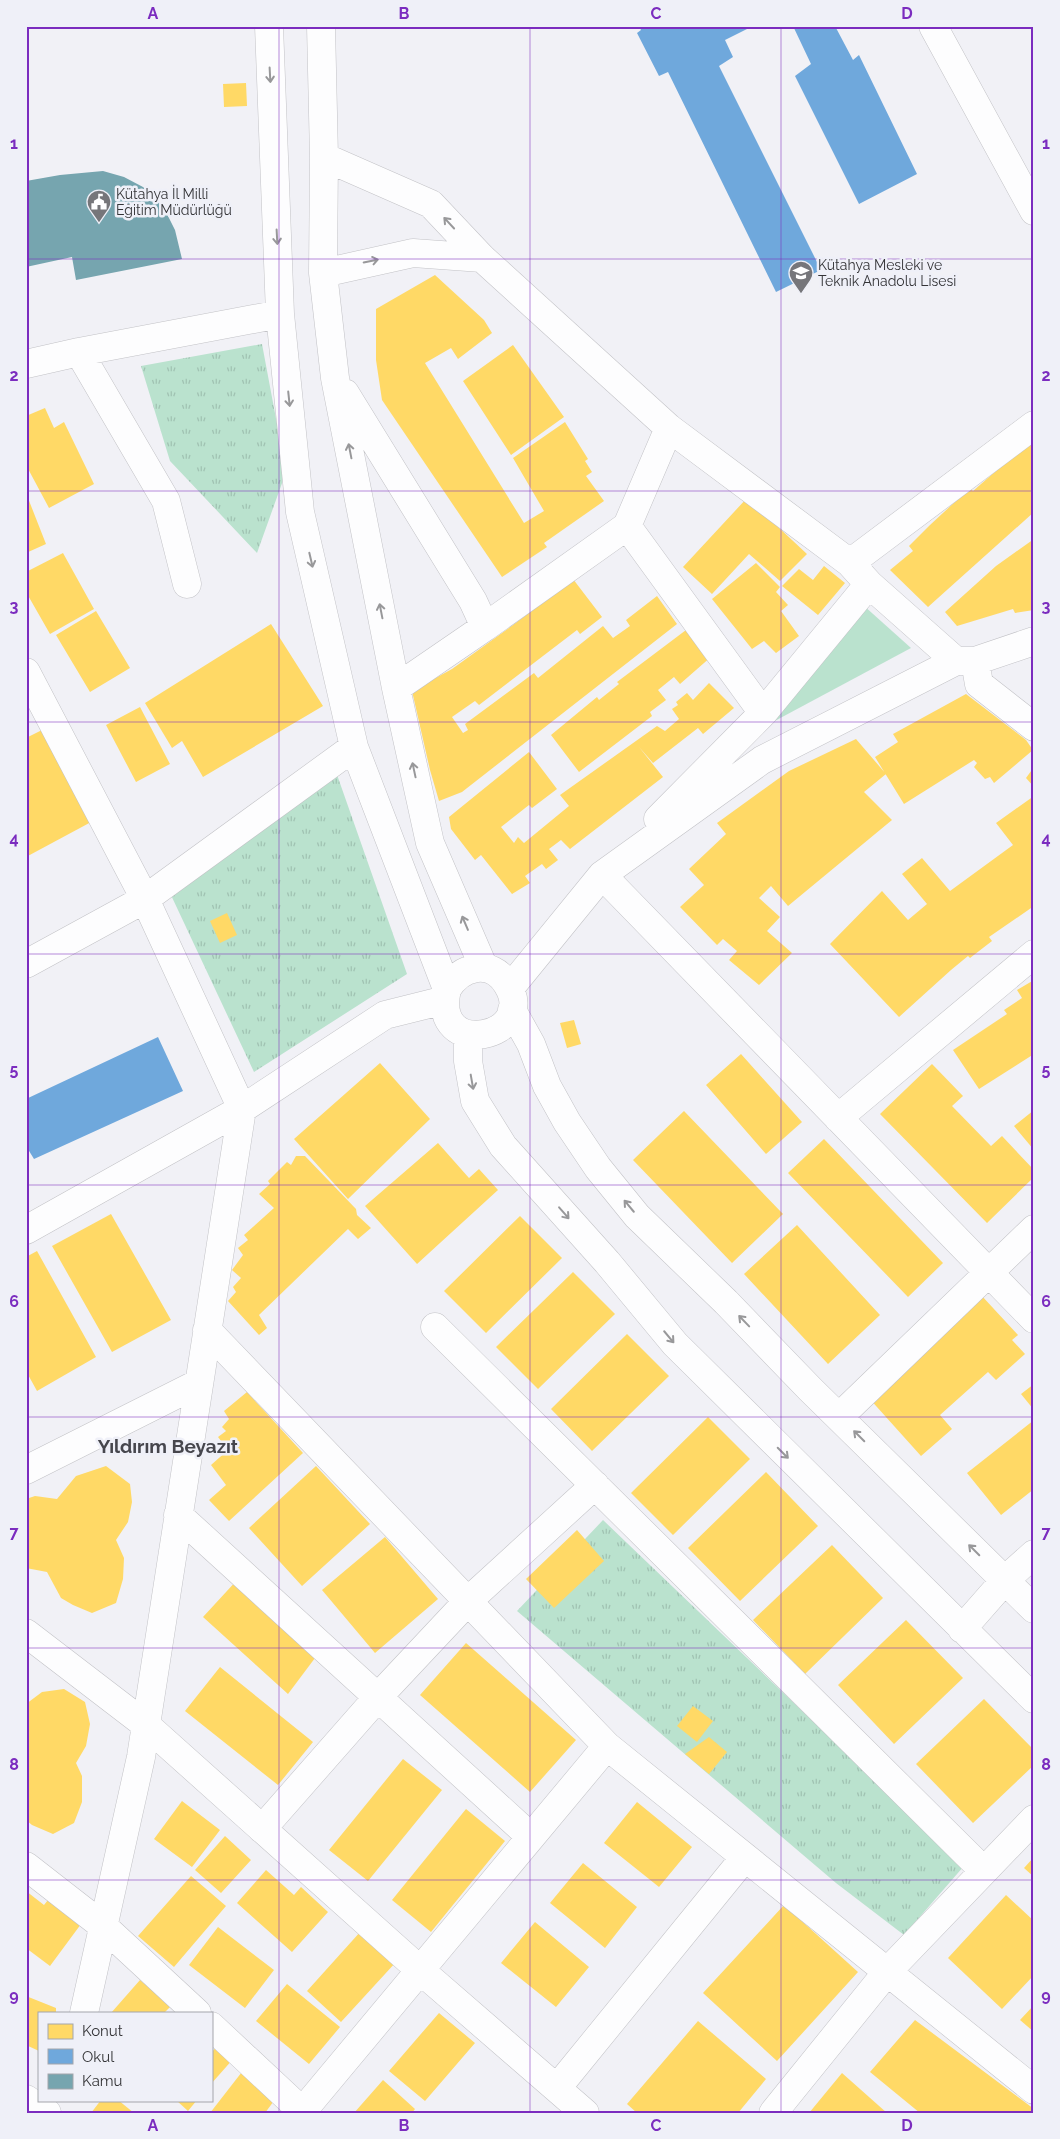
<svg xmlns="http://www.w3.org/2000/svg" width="1060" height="2139" viewBox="0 0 1060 2139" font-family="Raleway,sans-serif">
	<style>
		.grass { fill: #bae2ce }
		.park { fill: url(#park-tufts) }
		.homes { fill: #ffd966 }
		.schools { fill: #6fa8dc }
		.public { fill: #76a5af }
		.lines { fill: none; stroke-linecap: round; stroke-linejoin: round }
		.minor-casing { stroke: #c2c2c6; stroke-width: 29 }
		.minor { stroke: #fdfdfe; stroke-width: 28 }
		.oneway { stroke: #98989a }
		.grid { fill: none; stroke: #7b2cbf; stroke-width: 1; stroke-opacity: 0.55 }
		.labels { text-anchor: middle; stroke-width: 5; stroke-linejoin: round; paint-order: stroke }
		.poi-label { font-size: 14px; fill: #343437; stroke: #eff0f8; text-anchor: start }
		.district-label { font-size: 19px; font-weight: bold; fill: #46464d; stroke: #eff0f8 }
		.neatline { fill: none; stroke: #7b2cbf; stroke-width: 2 }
		.grid-label { font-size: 16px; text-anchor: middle; font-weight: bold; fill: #7b2cbf }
	</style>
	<defs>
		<pattern id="park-tufts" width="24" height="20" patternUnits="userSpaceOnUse" patternTransform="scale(1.25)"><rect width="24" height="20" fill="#bae2ce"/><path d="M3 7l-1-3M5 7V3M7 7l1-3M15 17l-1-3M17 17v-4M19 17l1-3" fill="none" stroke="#a0c2b2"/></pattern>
	</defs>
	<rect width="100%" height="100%" fill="#f1f1f6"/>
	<!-- grass -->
	<path class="grass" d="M863,605L911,648L771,723Z"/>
	<!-- park -->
	<path class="park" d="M262,344L286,472L257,553L170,461L141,366Z
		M335,769L407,974L254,1072L170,893Z
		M603,1520L964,1866L904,1935L836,1883L517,1611Z"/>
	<!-- homes -->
	<path class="homes" d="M246,83L247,106L224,107L223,84Z
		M435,275L484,320L492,333L458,359L451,348L425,363L524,523L544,511L513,458L565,422L588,459L585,461L592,472L586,476L604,501L544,543L547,547L502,577L382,400L376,360V309Z
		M513,345L564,417L511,455L463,381Z
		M45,408L54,428L64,422L94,484L49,508L26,465V416Z
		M1034,432V512L928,607L890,570L913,551L909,546L930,525L970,488L973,491L1029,442Z
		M26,493L46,544L26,553Z
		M747,498L807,554L780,581L749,554L712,594L683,567Z
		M1034,539V610L1015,613L1013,609L957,626L945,612L996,566Z
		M63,553L94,609L50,634L26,592V572Z
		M756,563L780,587L776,592L788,605L781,611L799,636L776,653L764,641L752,649L712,599Z
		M824,566L845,583L818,615L782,586L799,569L813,580Z
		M573,579L602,617L580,634L577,630L479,705L475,701L452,717L463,733L468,730L465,724L534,673L538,678L603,626L613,638L630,626L626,620L657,596L677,624L462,792L439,801L430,770L412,691L452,669L513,625Z
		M96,611L130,668L90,692L56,635Z
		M271,624L323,706L203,777L182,741L172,748L145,703Z
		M690,627L712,656L680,684L674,677L658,690L666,700L650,712L652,716L579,772L551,735L597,697L599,700L619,684L617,682Z
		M709,683L734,708L703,734L698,728L653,763L639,747L663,777L570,849L561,840L549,849L558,860L546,869L542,864L525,876L530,883L512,894L481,855L475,860L451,829L449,817L529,752L557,789L532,808L529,805L501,827L514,843L518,837L524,843L569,806L560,795L657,726L665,731L679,719L672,709L678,705L676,702L687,693L693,700Z
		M966,694L1026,740L1033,750L994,783L990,777L985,779L974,767L977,763L974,760L904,804L875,757L898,742L893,734Z
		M140,707L170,764L136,782L106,725Z
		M44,729L93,821L26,857V738Z
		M856,739L886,774L864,792L892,820L788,906L771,886L759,898L780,917L767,931L792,953L759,985L729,960L737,951L723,939L717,945L680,907L704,885L689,869L726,834L717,823L789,771Z
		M1034,767V787L1026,778Z
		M1034,796V906L989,937L992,941L970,958L968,956L951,970L899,1017L830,944L882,891L908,920L927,904L902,874L922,858L950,891L1013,845L996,823Z
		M227,913L237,935L220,943L210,921Z
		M1034,980V1054L979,1089L953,1050L1007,1014L1004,1010L1022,998L1017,990Z
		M574,1020L581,1044L567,1048L560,1023Z
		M741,1054L802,1122L766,1154L706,1085Z
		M380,1063L430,1119L348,1199L294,1139Z
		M932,1064L963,1096L952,1106L991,1146L1002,1136L1034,1170V1177L987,1223L880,1114Z
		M1034,1110V1150L1014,1126Z
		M684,1111L783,1214L732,1263L633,1160Z
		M824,1139L943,1263L908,1297L788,1173Z
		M438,1143L469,1178L479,1169L498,1190L417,1264L365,1206Z
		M296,1156H305L356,1209L357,1215L371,1228L358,1239L348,1229L259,1315L267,1328L259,1335L228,1301L236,1292L233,1287L241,1278L232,1270L243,1255L238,1248L248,1240L244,1235L274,1208L259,1194L270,1184L268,1181L287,1162L291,1165Z
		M111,1214L171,1320L112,1352L52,1246Z
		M520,1216L562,1258L486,1333L444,1291Z
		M797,1225L880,1315L828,1364L744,1274Z
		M37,1251L96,1357L37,1391L26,1371V1257Z
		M573,1272L615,1314L538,1389L496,1347Z
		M981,1295L1018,1335L1012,1340L1025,1354L996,1380L988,1372L940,1415L952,1429L921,1456L868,1397Z
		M627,1334L669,1376L592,1451L551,1409Z
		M1034,1384V1410L1021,1394Z
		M247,1392L303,1453L229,1521L209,1500L226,1485L211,1465L228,1450L218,1437L226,1431L222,1427L229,1419L224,1411Z
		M708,1417L750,1459L673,1535L631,1493Z
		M1034,1420V1489L1001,1515L967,1473Z
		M106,1466L130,1484L132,1502L128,1522L116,1540L124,1558L123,1579L116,1603L92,1613L73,1605L61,1598L47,1572L26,1568V1499L35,1496L57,1499L76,1476Z
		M316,1466L370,1524L302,1586L249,1528Z
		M766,1472L818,1526L740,1601L688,1548Z
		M577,1530L604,1561L554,1608L526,1579Z
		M385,1537L438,1599L375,1653L322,1590Z
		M832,1545L883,1598L805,1674L753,1620Z
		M238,1579L321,1650L288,1694L203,1617Z
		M906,1620L963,1678L894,1744L838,1685Z
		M466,1643L576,1740L530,1792L420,1695Z
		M220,1667L313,1742L278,1785L185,1711Z
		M64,1689L85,1702L90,1724L86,1746L76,1763L82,1776V1802L74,1823L53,1834L32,1825L26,1820V1704L42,1692Z
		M984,1699L1034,1750V1765L973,1823L916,1764Z
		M693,1706L713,1721L697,1742L677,1726Z
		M709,1737L727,1752L709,1774L685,1754Z
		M403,1759L442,1790L368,1881L329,1850Z
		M182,1801L220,1830L192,1867L154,1839Z
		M637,1802L692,1847L659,1887L604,1843Z
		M466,1809L505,1841L431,1932L392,1900Z
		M225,1836L251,1860L221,1893L195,1870Z
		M1034,1857V1877L1024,1868Z
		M583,1863L637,1907L605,1948L550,1903Z
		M266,1870L294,1895L301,1887L328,1912L292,1952L237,1903Z
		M191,1876L226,1906L174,1967L138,1936Z
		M26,1891L44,1905L52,1895L84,1920L50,1966L26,1948Z
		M1006,1895L1034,1921V1975L1002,2009L948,1958Z
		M784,1905L858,1972L777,2061L703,1993Z
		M535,1922L589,1967L556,2007L501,1963Z
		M218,1927L274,1970L245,2008L189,1965Z
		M361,1931L396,1962L341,2022L307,1991Z
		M140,1980L171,2006L164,2013H111Z
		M287,1984L340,2027L309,2064L256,2021Z
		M26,1996L56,2008V2013H39V2051L26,2045Z
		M1034,2005V2032L1020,2020Z
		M439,2013L475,2043L425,2101L389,2071Z
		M915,2020L1034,2109V2111L920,2113L870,2072Z
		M698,2021L766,2079L738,2113H637L627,2104Z
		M219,2044L234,2058L211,2084V2053Z
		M245,2068L279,2094L265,2113H210Z
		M842,2073L887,2113H809Z
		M383,2080L415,2109L412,2113H354Z
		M101,2100H118L134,2113H91Z
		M176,2100H197L188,2111Z"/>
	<!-- schools -->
	<path class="schools" d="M639,26H753L725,40L733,57L719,66L821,270L776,292L668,72L659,76L637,33L641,30Z
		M793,26H835L853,60L859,55L917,174L859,204L795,76L811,64Z
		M158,1037L183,1091L34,1159L26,1146V1099Z"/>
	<!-- public -->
	<path class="public" d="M103,171L124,177L143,187L157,200L168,216L175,230L182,259L76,280L72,257L26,267V181L60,175Z"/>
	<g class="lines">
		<defs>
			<path id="minor" d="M269,26L280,314L300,512L354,747L447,989C430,1062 541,1038 507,984C491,958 461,966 447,989
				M321,26L324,157L323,273L335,378L396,688L430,843L484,968
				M933,26L1034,211
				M324,157L431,204L482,258L669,428L850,563L869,584L956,661H975L979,684L1034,727
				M323,273L413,253L482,258
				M79,352L166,501L187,584
				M26,364L79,352L280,314
				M345,393L473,601L485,627L396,688
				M627,526L763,713
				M850,563L1034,425
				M485,627L627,526L669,428
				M975,661L1034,641
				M26,672L145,899L242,1109L141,1757L84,2013
				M658,819L763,713L869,584
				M602,875L1034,1319
				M26,964L145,899L354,747
				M510,988L602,875L762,760L956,661
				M512,1010L531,1044L547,1086L567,1122L598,1168L637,1216L726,1302L810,1389L1034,1609
				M468,1034V1061L475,1101L503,1146L607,1262L675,1344L1034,1699
				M838,1118L1034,954
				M26,1230L242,1109L385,1015L445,1000
				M435,1327L984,1871
				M207,1330L607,1746L1034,2090
				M839,1417L1034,1229
				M26,1470L199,1383
				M178,1515L531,1837
				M962,1629L1005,1580L1034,1554
				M26,1633L146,1725L420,1970L585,2113
				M262,1829L378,1697L468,1601L595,1485
				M26,1866L103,1926L197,2013
				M211,2026L302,2111
				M557,2088L745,1857
				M26,2099L47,2113
				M301,2113L607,1746
				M773,2113L887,1972L1034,1819"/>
		</defs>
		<!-- minor casing -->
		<use href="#minor" class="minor-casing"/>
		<!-- minor -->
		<use href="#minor" class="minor"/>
	</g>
	<!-- one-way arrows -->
	<defs><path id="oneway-shaft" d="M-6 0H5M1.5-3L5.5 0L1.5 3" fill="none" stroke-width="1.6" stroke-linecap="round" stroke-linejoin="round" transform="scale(1.25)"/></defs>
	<g class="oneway">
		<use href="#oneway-shaft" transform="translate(270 75) rotate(87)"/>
		<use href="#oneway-shaft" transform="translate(449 223) rotate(-133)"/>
		<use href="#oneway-shaft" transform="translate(277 237) rotate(87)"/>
		<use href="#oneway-shaft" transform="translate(371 261) rotate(-11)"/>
		<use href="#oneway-shaft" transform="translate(289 399) rotate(84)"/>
		<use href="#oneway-shaft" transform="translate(350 451) rotate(-101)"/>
		<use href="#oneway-shaft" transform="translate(311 560) rotate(77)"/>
		<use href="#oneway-shaft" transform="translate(381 611) rotate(-101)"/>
		<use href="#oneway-shaft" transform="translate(414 770) rotate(-102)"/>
		<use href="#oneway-shaft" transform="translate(465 923) rotate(-113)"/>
		<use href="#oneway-shaft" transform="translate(472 1082) rotate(80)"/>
		<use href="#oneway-shaft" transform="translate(629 1206) rotate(-130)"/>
		<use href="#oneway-shaft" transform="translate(564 1213) rotate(49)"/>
		<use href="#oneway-shaft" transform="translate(744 1321) rotate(-134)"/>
		<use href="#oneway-shaft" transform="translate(669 1337) rotate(50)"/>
		<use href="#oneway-shaft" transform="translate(859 1436) rotate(-135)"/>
		<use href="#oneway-shaft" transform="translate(783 1453) rotate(45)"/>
		<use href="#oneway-shaft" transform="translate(974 1550) rotate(-135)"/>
	</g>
	<!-- grid -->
	<path class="grid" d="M279,26V2113M530,26V2113M781,26V2113M26,259H1034M26,491H1034M26,722H1034M26,954H1034M26,1185H1034M26,1417H1034M26,1648H1034M26,1880H1034"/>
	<!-- icons -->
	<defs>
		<symbol id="civic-pin" viewBox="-11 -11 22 30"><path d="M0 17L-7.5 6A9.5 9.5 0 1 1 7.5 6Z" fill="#76767a" stroke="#eff0f8"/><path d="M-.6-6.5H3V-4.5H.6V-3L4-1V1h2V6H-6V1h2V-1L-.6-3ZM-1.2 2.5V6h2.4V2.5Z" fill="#fff"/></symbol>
		<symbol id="school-pin" viewBox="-11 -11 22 30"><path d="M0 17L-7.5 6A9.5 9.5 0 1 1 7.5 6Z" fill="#76767a" stroke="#eff0f8"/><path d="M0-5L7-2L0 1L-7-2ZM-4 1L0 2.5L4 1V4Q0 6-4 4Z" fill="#fff"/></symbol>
	</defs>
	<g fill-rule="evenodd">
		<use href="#civic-pin" x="85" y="188" width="28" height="38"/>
		<use href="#school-pin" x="787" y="259" width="28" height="38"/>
	</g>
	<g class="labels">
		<!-- poi labels -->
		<g class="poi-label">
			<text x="116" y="199">Kütahya İl Milli<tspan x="116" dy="16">Eğitim Müdürlüğü</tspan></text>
			<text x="818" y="270">Kütahya Mesleki ve<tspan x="818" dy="16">Teknik Anadolu Lisesi</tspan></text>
		</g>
		<!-- district labels -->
		<g class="district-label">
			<text x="168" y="1453">Yıldırım Beyazıt</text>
		</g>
	</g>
	<!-- border -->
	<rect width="1060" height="2139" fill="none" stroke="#eff0f8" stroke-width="55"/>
	<!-- legend -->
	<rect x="38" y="2012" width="175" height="90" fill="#eff0f8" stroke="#a4a5ab"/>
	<rect x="48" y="2024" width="25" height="15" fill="#ffd966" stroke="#a4a5ab"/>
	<text x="82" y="2036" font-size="15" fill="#343437">Konut</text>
	<rect x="48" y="2049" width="25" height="15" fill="#6fa8dc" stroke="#a4a5ab"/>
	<text x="82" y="2062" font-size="15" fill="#343437">Okul</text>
	<rect x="48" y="2074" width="25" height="15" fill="#76a5af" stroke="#a4a5ab"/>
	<text x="82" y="2086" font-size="15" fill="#343437">Kamu</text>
	<rect x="28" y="28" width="1004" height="2084" class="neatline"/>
	<g class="grid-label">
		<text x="153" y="19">A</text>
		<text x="404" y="19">B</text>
		<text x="656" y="19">C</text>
		<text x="907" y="19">D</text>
		<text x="14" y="149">1</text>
		<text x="1046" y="149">1</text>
		<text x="14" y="381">2</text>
		<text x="1046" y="381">2</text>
		<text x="14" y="612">3</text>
		<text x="1046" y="612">3</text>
		<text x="14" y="844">4</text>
		<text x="1046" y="844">4</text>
		<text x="14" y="1075">5</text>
		<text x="1046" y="1075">5</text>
		<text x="14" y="1307">6</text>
		<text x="1046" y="1307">6</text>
		<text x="14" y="1538">7</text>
		<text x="1046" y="1538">7</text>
		<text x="14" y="1770">8</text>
		<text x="1046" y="1770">8</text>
		<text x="14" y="2001">9</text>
		<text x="1046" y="2001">9</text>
		<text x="153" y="2131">A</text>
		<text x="404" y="2131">B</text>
		<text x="656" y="2131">C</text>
		<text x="907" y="2131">D</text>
	</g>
</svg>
